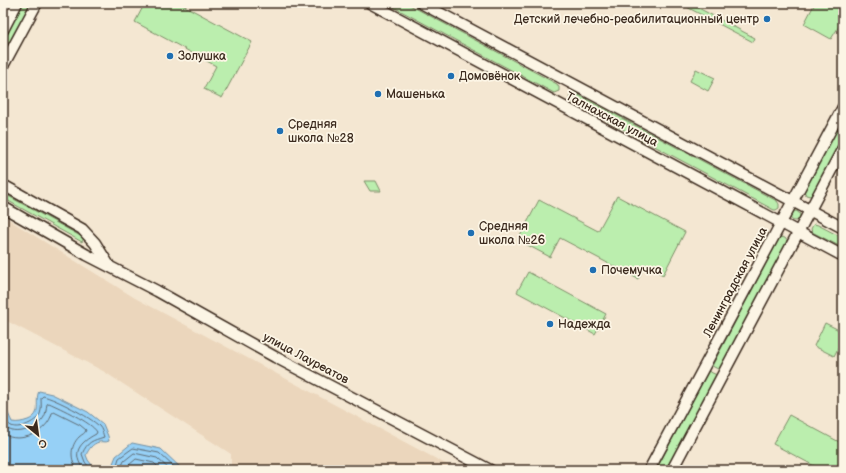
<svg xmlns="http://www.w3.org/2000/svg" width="846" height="473" viewBox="0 0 846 473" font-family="'Balsamiq Sans',sans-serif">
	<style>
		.built { fill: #ebd6bc }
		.green { fill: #bbeeae; stroke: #7b8c66 }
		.water { fill: #96d0f6; stroke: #728ea0 }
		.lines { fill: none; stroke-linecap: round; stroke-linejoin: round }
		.shore { stroke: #5f6c74; stroke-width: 1 }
		.minor-casing { stroke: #3b2a1e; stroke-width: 13 }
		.minor { stroke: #fcf5e5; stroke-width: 10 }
		.poi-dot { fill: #1f6fb2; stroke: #fcf5e5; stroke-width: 1.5 }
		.labels { text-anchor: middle; stroke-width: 3.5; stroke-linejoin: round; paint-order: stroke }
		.poi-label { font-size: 12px; fill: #3b2a1e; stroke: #fcf5e5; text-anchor: start }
		.street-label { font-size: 12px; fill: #3b2a1e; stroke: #fcf5e5 }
	</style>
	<rect width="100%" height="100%" fill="#f4e7d2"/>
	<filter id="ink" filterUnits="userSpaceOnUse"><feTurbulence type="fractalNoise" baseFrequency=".025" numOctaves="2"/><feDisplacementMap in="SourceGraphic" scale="8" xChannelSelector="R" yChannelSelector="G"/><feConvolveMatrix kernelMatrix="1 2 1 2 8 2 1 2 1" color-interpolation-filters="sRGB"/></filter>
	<g filter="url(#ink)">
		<!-- built -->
		<path class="built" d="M3,215L14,223L135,298L457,470H231V454L103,371L3,319Z"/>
		<!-- green -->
		<path class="green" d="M21,3H31L3,57V37Z
			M145,3H179L252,42L222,98L204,89L216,66L135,22Z
			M386,3H406L557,84L559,87V91L554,93Z
			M682,3H689L755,38L753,42L681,4Z
			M815,3H843V20L831,39L804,24Z
			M696,69L715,78L708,91L690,81Z
			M575,93L777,201L779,204V208L776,210H774L570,101C568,97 570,94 575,93Z
			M843,116V137L813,194L810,196L806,195L804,191Z
			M364,181H376L381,191H370Z
			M3,193L84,238L82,242L3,198Z
			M617,196L685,232L663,275L645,265L638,279L560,238L550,257L518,240L539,200L598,231Z
			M790 216a5 5 0 1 1 10 0a5 5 0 1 1-10 0Z
			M814,224L818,225L843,238V248L812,232L811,229L813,225Z
			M781,237L785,238L787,241V243L720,370L712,366L778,240Z
			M528,272L606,314L595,334L517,292Z
			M825,323L843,332V339L834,356L814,346Z
			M708,371L717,375L667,470H656Z
			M789,415L843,444V470H822L773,444Z"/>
		<!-- water -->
		<path class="water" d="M3,379L8,399L7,411L12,422C18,423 22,422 28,420C43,414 34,402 39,391L52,394L88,412L103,424L108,436L109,441C105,443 103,441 99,442C92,444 89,449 86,455L88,460L95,469H108L112,466L116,456L132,443L161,449L183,470H8L3,467Z"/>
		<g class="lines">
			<!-- shore -->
			<path class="shore" d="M3,396C4,401 2,406 3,412C4,415 6,420 8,423C14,433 37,422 40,414C42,409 41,403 41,398L43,396C56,399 90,417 99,426C102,429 103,434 104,437C92,441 88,441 82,454L85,462L91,470
				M3,424C11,439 38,429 44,417C46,414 46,408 47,404L49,403C60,408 91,422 97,432L96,434C79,443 71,453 84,470
				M3,434C20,445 48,432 52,413L54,412L80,425L86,430C85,434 82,434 79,437C70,446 70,459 77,470
				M114,470L116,468L119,458L133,448L159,453L177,470
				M120,470L124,461L134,453L157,458L170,470
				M127,470L129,465L136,459L154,463L161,470"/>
			<defs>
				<path id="minor" d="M370,3L843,256
					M421,3L843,228
					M3,30L17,3
					M3,66L37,3
					M3,185L82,229L95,243L110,267
					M3,207L87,255L157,291L275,357L490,470
					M649,470L843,107
					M672,470L843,148"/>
			</defs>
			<!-- minor casing -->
			<use href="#minor" class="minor-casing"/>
			<!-- minor -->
			<use href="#minor" class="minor"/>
		</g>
	</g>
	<!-- markers -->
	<g class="poi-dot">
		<circle cx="767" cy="19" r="4"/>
		<circle cx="170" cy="56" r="4"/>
		<circle cx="451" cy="76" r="4"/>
		<circle cx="378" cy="94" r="4"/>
		<circle cx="280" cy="131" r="4"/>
		<circle cx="471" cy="233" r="4"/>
		<circle cx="593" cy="270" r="4"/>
		<circle cx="550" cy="324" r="4"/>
	</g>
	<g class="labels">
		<!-- poi labels -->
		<g class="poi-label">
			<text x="759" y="23" text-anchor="end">Детский лечебно-реабилитационный центр</text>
			<text x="178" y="60">Золушка</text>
			<text x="459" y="80">Домовёнок</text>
			<text x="386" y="98">Машенька</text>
			<text x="288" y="128">Средняя<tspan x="288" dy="14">школа №28</tspan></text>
			<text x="479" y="230">Средняя<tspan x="479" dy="14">школа №26</tspan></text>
			<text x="601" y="274">Почемучка</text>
			<text x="558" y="328">Надежда</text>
		</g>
		<!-- street labels -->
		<g class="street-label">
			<text transform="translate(612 119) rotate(28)" y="4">Талнахская улица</text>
			<text transform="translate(735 282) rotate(-62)" y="4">Ленинградская улица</text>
			<text transform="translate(306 358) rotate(28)" y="4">улица Лауреатов</text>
		</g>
	</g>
	<!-- margin -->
	<rect width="846" height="473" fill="none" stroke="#fcf5e5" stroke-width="16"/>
	<rect x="8" y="8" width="830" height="457" fill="none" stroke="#3b2a1e" stroke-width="1.5" filter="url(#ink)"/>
	<!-- north arrow -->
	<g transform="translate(38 435) rotate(151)" stroke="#fcf5e5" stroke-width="3" paint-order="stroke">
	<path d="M0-3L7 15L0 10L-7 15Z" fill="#3b2a1e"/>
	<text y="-6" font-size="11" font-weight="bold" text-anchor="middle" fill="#3b2a1e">С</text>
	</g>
</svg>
